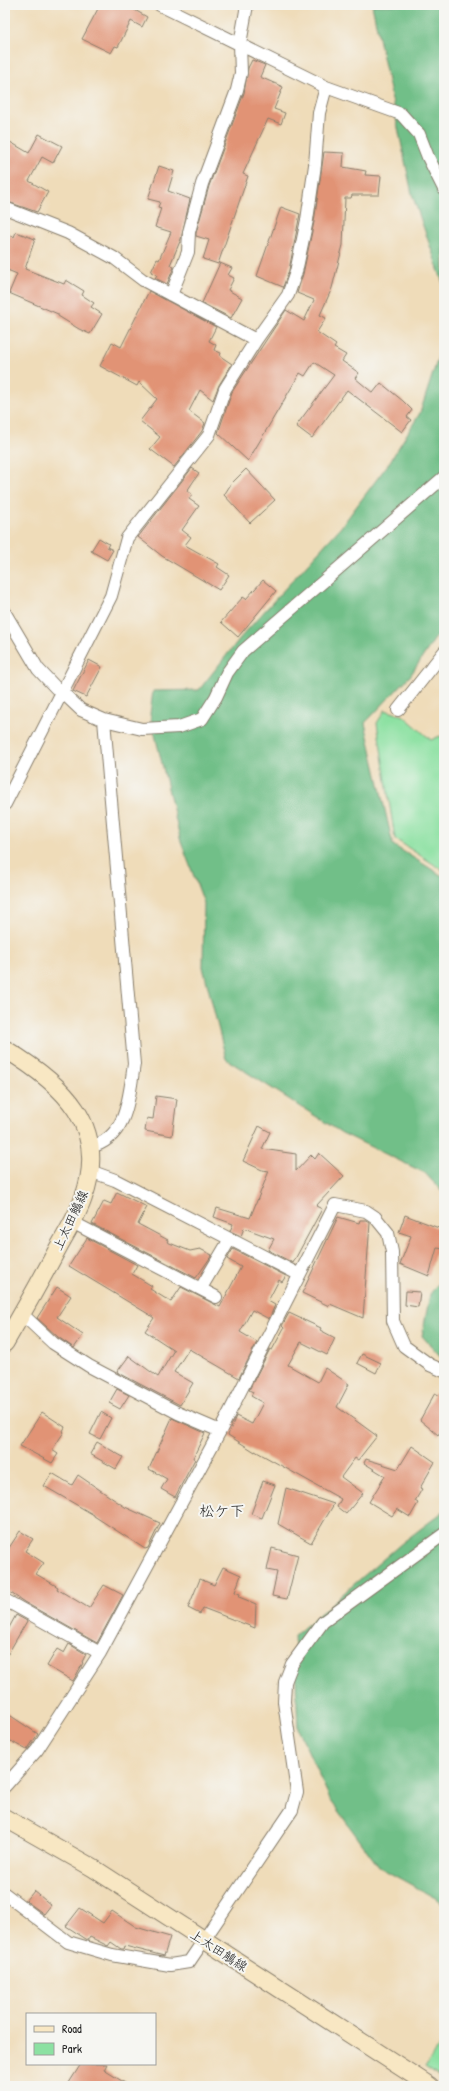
<svg xmlns="http://www.w3.org/2000/svg" width="449" height="2091" viewBox="0 0 449 2091" font-family="'Patrick Hand','Klee One',sans-serif">
	<style>
		.green { fill: #8ce1a2; stroke: #547e5f }
		.forest { fill: #71bf88; stroke: #466e52 }
		.building { fill: #e19374 }
		.lines { fill: none; stroke-linecap: round; stroke-linejoin: round }
		.street-casing { stroke: #867c6a; stroke-width: 14 }
		.secondary-casing { stroke: #867c6a; stroke-width: 19 }
		.street { stroke: #fff; stroke-width: 12 }
		.secondary { stroke: #f8e7c3; stroke-width: 17 }
		.labels { text-anchor: middle; stroke-width: 4; stroke-linejoin: round; paint-order: stroke }
		.street-label { font-size: 13px; fill: #1c1c1c; stroke: #f6f6f2 }
		.quarter-label { font-size: 15px; fill: #1c1c1c; stroke: #f6f6f2 }
	</style>
	<rect width="100%" height="100%" fill="#f6f6f2"/>
	<filter id="ink" filterUnits="userSpaceOnUse"><feTurbulence type="fractalNoise" baseFrequency=".025" numOctaves="2"/><feDisplacementMap in="SourceGraphic" scale="8" xChannelSelector="R" yChannelSelector="G"/><feConvolveMatrix kernelMatrix="1 2 1 2 8 2 1 2 1" color-interpolation-filters="sRGB"/></filter>
	<filter id="wash" filterUnits="userSpaceOnUse"><feTurbulence type="fractalNoise" baseFrequency=".012" numOctaves="4" result="noise"/><feDisplacementMap in="SourceGraphic" scale="16" xChannelSelector="R" yChannelSelector="G"/><feGaussianBlur stdDeviation="0.9" result="paint"/><feColorMatrix in="noise" values="0 0 0 0 0 0 0 0 0 0 0 0 0 0 0 0 0 1.4 0 .05"/><feComposite in="paint" operator="in"/></filter>
	<g filter="url(#wash)">
		<rect width="100%" height="100%" fill="#efdcb9"/>
		<!-- green -->
		<path class="green" d="M385,710L404,716L431,740L440,736L444,739V871L395,839L377,723Z
			M444,2039V2080L425,2067Z"/>
		<!-- forest -->
		<path class="forest" d="M372,5H444V286L412,194Z
			M444,339V625L410,676L365,723L393,845L444,877V1194L425,1173L342,1133L226,1059L203,967L204,903L181,842L150,714L153,691L199,690L241,637L341,527L389,463L420,413Z
			M444,1277V1360L422,1336L430,1294Z
			M444,1511V1905L439,1900L379,1867L331,1801L298,1729L294,1636L402,1543Z"/>
		<g id="blocks">
			<!-- building -->
			<path class="building" d="M100,5H126L147,17L142,27L131,21L118,47L115,46L111,53L82,39Z
				M252,60L265,65L260,77L283,87L274,109L285,113L281,124L268,119L243,174L248,176L218,264L203,259L209,240L196,236V233L209,186L244,93L248,68Z
				M39,134L62,146L53,163L42,157L29,181L48,192L37,212L5,201V139L29,153Z
				M324,152L344,153L343,167L366,171L365,175L381,176L379,195H352L351,198H345L343,245L332,288L320,315L326,318L317,332L336,345L334,348L346,355L342,361L359,373L355,378L373,393L381,383L403,401L412,410L407,417L411,420L402,432L347,390L312,438L296,426L334,375L314,362L305,376L300,373L248,461L218,433L232,392L286,310L304,321L314,300L297,293L303,274L314,222Z
				M159,166L174,171L168,191L190,199L181,239L170,265L174,267L167,284L155,278L157,275L151,272L157,259L159,260L171,232L155,227L161,208L158,207L160,202L148,199Z
				M281,207L300,214L289,270L283,287L257,276Z
				M16,232L35,239L25,269L64,284L66,280L84,291L82,295L94,303L91,307L102,314L90,334L79,329L58,316V314L9,293L17,274L5,269V233L14,237Z
				M220,263L232,268L228,275L234,278L228,290L242,298L231,318L202,303Z
				M149,291L216,327L209,341L216,345L214,350L221,353L220,356L232,364L219,385L213,400L200,390L189,411L205,423L202,431L174,467L150,449L160,437L140,421L157,399L139,382L137,386L100,366L112,342L121,347Z
				M192,468L199,473L187,491L192,494L189,499L199,506L182,530L191,537L185,545L219,564L217,567L229,575L219,590L162,556L138,537Z
				M246,469L275,500L250,523L224,495L231,484Z
				M99,538L109,544L107,547L113,550L107,560L91,551Z
				M263,580L276,591L238,637L221,622L243,597L246,599Z
				M89,660L102,667L86,697L73,691Z
				M156,1096L177,1099L172,1136L145,1131L147,1118L153,1119Z
				M259,1126L270,1132L262,1149L296,1154V1171L311,1155L315,1159L319,1153L344,1176L316,1206L322,1209L293,1263L268,1250L274,1239L244,1228L241,1236L230,1231L233,1224L214,1217L217,1208L250,1218L269,1171L262,1170L243,1161Z
				M117,1192L147,1207L138,1224L168,1240L167,1242L190,1251L200,1249L212,1255L196,1278L92,1224L104,1201L111,1204Z
				M405,1215L444,1230V1249L437,1248L429,1276L400,1264L411,1236L399,1232Z
				M338,1217L359,1223L360,1220H366L370,1223L363,1318L330,1304L329,1306L302,1293Z
				M87,1238L137,1265L132,1274L152,1286L150,1289L171,1302L181,1287L220,1307L241,1267L227,1259L233,1249L286,1276L282,1282L279,1280L268,1301L275,1305L269,1319L252,1310L240,1332L257,1342L239,1378L189,1349L174,1372L193,1383L180,1405L117,1372L129,1356L158,1377L174,1350L145,1331L154,1318L150,1315L69,1266Z
				M57,1287L71,1296L57,1317L83,1335L74,1348L58,1337L37,1318Z
				M406,1291L420,1292L418,1307L405,1305Z
				M289,1313L321,1328L320,1330L335,1338L327,1355L301,1342L288,1365L318,1382L325,1368L349,1384L337,1407L377,1436L358,1460L355,1458L341,1477L363,1493L346,1514L337,1507L341,1499L255,1451V1452L228,1435L236,1416L252,1424L263,1403L251,1396L253,1392L249,1390L270,1349L272,1350L284,1328L282,1326Z
				M362,1354L381,1363L376,1373L357,1363Z
				M117,1389L129,1395L120,1409L109,1403Z
				M435,1393L444,1398V1426L438,1435L420,1420Z
				M42,1412L65,1427L63,1431L64,1432L52,1450L58,1454L52,1463L20,1446Z
				M101,1412L111,1418L100,1439L90,1434Z
				M172,1418L205,1433L193,1458L195,1459L175,1497L161,1489L167,1479L149,1469Z
				M97,1442L123,1457L116,1469L90,1454Z
				M412,1446L435,1462L420,1488L422,1489L415,1501L418,1503L410,1517L397,1509L392,1516L369,1502L385,1476L364,1463L366,1459L398,1469Z
				M52,1473L72,1485L78,1475L125,1507L160,1523L148,1548L145,1549L94,1516V1515L44,1486Z
				M263,1481L275,1485L262,1518L251,1514Z
				M286,1488L334,1504L311,1543L278,1524Z
				M20,1531L33,1539L25,1551L44,1563L36,1574L58,1587L57,1589L89,1608L104,1585L123,1595L97,1643L24,1602L5,1589V1554Z
				M272,1548L298,1555L287,1599L272,1596L277,1572L267,1570Z
				M223,1567L241,1575L235,1592L240,1594L239,1597L256,1604L255,1628L203,1608L200,1614L188,1608L200,1579L214,1585Z
				M16,1615L27,1621L5,1659V1635Z
				M69,1644L86,1654L82,1662L83,1663L73,1681L47,1666L57,1649L64,1653Z
				M5,1712L38,1734L27,1750L5,1738Z
				M34,1891L51,1905L44,1914L26,1901Z
				M80,1908L103,1923L112,1911L136,1927L170,1937L164,1956L125,1946L124,1949H121L111,1942L108,1946L90,1937L88,1940L86,1939L66,1926Z
				M81,2064H107L104,2070L130,2086H67Z"/>
		</g>
	</g>
	<g filter="url(#ink)">
		<use href="#blocks" fill-opacity="0" stroke="#867c6a" stroke-width="1"/>
		<g class="lines">
			<defs>
				<path id="street" d="M160,5L326,87L401,114L419,134L428,157L444,189
					M5,208L68,233L114,258L143,280L256,340
					M171,295L188,252L189,232L202,184L237,90L241,73L240,44L247,5
					M5,613L38,669L56,688L62,692L81,710L104,720L142,729L179,727L202,719L216,697L227,673L243,651L444,477
					M398,710L444,652
					M5,804L111,596L127,538L209,435L225,389L256,340L288,295L296,272L307,220L315,165L319,113L326,87
					M90,1147C128,1138 129,1096 134,1064L104,720
					M90,1171L115,1180L298,1274
					M72,1222L216,1297
					M201,1288L230,1239
					M22,1314L53,1343L89,1366L178,1413L220,1431
					M5,1600L100,1653
					M5,1786L37,1750L100,1653L220,1431L335,1205L366,1211L375,1217L388,1233L392,1252L393,1321L404,1346L430,1365L444,1371
					M5,1894L68,1942L112,1955L170,1965L189,1962L292,1810L297,1792L284,1702L285,1682L292,1664L323,1622L444,1534"/>
				<path id="secondary" d="M5,1049C63,1084 110,1126 83,1199C77,1216 67,1232 58,1248C41,1280 23,1312 5,1343
					M5,1818L93,1868L430,2086"/>
			</defs>
			<!-- street casing -->
			<use href="#street" class="street-casing"/>
			<!-- secondary casing -->
			<use href="#secondary" class="secondary-casing"/>
			<!-- street -->
			<use href="#street" class="street"/>
			<!-- secondary -->
			<use href="#secondary" class="secondary"/>
		</g>
	</g>
	<g class="labels">
		<!-- street labels -->
		<g class="street-label">
			<text transform="translate(70 1220) rotate(-65)" y="5">上太田鵤線</text>
			<text transform="translate(219 1950) rotate(33)" y="5">上太田鵤線</text>
		</g>
		<!-- quarter labels -->
		<g class="quarter-label">
			<text x="222" y="1516">松ケ下</text>
		</g>
	</g>
	<!-- margin -->
	<rect width="449" height="2091" fill="none" stroke="#f6f6f2" stroke-width="20"/>
	<!-- legend -->
	<rect x="26" y="2013" width="130" height="52" fill="#f6f6f2" stroke="#9f9f9c"/>
	<rect x="34" y="2026" width="20" height="6" fill="#f8e7c3" stroke="#9f9f9c"/>
	<text x="62" y="2033" font-size="12" fill="#1c1c1c">Road</text>
	<rect x="34" y="2043" width="20" height="12" fill="#8ce1a2" stroke="#9f9f9c"/>
	<text x="62" y="2053" font-size="12" fill="#1c1c1c">Park</text>
</svg>
